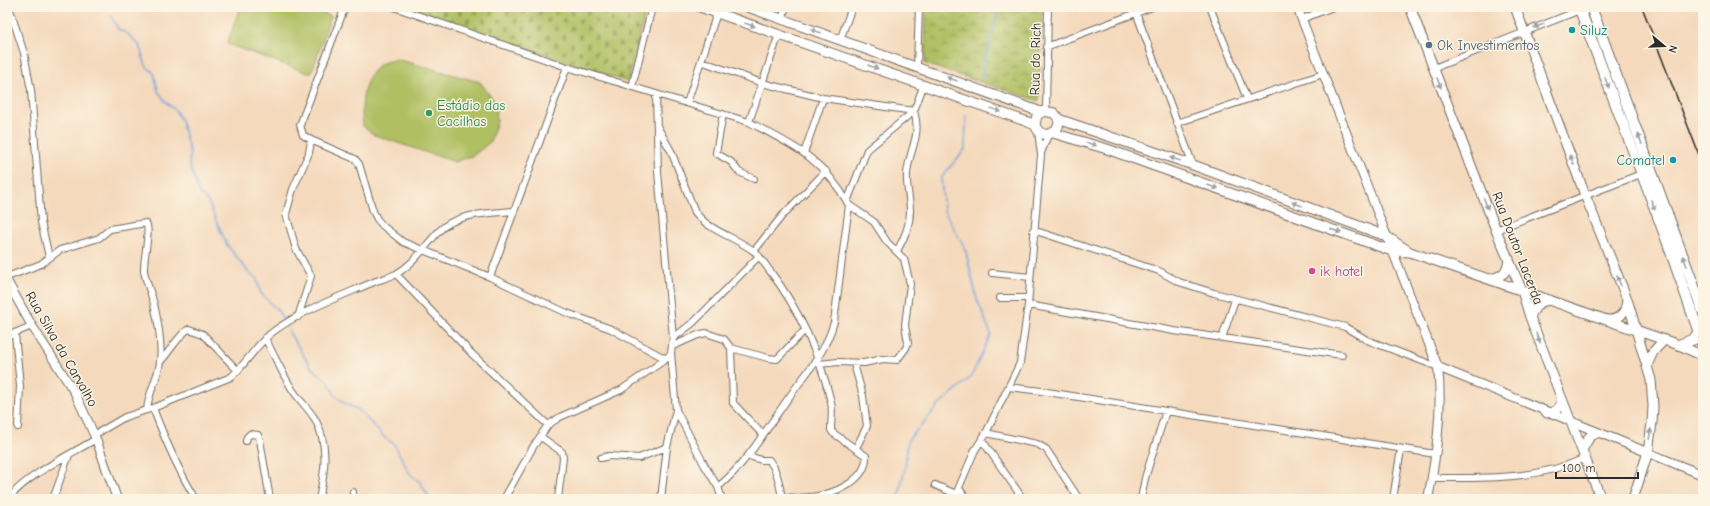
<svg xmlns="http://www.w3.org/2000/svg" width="1710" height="506" viewBox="0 0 1710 506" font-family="'Comic Neue',sans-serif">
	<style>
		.wetland { fill: url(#wetland-marsh); stroke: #6d7546 }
		.cemetery { fill: url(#cemetery-stones); stroke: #6d7546 }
		.pitch { fill: #afbf62; stroke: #6d7546 }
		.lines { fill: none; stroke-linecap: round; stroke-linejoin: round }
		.stream { stroke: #6fa1da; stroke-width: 1.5 }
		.minor-casing { stroke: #71685e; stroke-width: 8 }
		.tertiary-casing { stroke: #71685e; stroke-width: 10 }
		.secondary-casing { stroke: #71685e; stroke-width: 11 }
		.primary-casing { stroke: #71685e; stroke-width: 12 }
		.minor { stroke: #fff; stroke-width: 6 }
		.tertiary { stroke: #fff; stroke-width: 8 }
		.secondary { stroke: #fff; stroke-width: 9 }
		.primary { stroke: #fff; stroke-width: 10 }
		.rail { stroke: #2b2b2b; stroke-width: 1.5 }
		.oneway { fill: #a0a0a0 }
		.culture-dot { fill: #0f9aa8; stroke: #fcf5e5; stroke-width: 1.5 }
		.service-dot { fill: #5c6f8a; stroke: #fcf5e5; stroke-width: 1.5 }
		.leisure-dot { fill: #2e9e5b; stroke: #fcf5e5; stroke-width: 1.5 }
		.hotel-dot { fill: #d1479c; stroke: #fcf5e5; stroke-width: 1.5 }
		.labels { text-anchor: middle; stroke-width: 3; stroke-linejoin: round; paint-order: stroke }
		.culture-label { font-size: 14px; fill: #0d838f; stroke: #fcf5e5; text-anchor: start }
		.service-label { font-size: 14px; fill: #4e5e75; stroke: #fcf5e5; text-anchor: start }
		.street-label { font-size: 14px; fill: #2b2b2b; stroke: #fcf5e5 }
		.leisure-label { font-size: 14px; fill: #27864d; stroke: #fcf5e5; text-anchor: start }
		.hotel-label { font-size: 14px; fill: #b23c85; stroke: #fcf5e5; text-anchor: start }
	</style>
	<defs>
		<pattern id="wetland-marsh" width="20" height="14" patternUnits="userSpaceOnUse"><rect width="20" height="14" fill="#afbf62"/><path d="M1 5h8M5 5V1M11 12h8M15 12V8" fill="none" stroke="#8f9b51"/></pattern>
		<pattern id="cemetery-stones" width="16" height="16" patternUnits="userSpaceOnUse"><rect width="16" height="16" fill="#afbf62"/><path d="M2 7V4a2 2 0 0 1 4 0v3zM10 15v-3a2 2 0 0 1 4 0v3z" fill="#8f9b51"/></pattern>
	</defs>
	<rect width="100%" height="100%" fill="#fcf5e5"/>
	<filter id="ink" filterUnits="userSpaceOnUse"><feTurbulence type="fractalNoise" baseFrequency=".025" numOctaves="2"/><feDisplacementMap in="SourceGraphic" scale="8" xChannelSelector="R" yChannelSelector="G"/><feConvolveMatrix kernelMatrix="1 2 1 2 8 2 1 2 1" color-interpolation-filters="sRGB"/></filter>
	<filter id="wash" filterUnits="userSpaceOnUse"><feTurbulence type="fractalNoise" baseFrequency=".012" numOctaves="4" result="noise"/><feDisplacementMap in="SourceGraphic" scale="16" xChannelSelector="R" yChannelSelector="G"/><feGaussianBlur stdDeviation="0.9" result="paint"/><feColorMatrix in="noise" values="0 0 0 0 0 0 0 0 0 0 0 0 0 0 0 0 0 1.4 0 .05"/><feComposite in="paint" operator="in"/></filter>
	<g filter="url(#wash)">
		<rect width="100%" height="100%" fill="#f4d9bc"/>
		<!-- wetland -->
		<path class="wetland" d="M926,7H1042L1039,101L925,64Z"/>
		<!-- cemetery -->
		<path class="cemetery" d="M405,7H647L628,82Z"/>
		<!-- pitch -->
		<path class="pitch" d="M240,7H306L331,16L311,74L227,44Z
			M396,59L480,82L495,102L497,121L490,142L474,155L455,162L374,135L363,126C361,107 361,81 378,66C382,62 391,61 396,59Z"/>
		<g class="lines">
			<!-- stream -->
			<path class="stream" d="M111,16L118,29L128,34L139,45L146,66L154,73L158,91L166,102L175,110L181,120L190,153L189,164L199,193L208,202L227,245L250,274L256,278L261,293L278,311L284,321
				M981,80C984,55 994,32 999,7
				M286,324L290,334L311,367L329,383L335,395L346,404L359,410L385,438L394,444L410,474L420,482L430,499
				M898,499L905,468L908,440L939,405L971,377L991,334L977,299L965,248L944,211L941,178L965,149L966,116"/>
		</g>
	</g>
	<g filter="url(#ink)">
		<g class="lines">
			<defs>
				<path id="minor" d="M9,7L24,53L31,90L41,222L49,257
					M345,7L300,125L303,135L311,140L355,159L359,164L373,211L377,219L383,226L403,242L490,277L567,313L611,329L666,359
					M394,7L567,67L749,122L779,34
					M1134,7L1193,165
					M1210,7L1247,99
					M782,19L786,7
					M1302,19L1333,7
					M840,40L852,7
					M1046,47L1152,7
					M701,61L762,83L823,98L914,111L924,84
					M917,67L919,7
					M1434,68L1580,10
					M632,87L652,7
					M687,103L717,13
					M1046,110L1048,7
					M723,114L716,153L731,162L739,172L754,179
					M1177,123L1323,74
					M657,126L671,151L695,212C710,232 736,237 755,252C761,257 765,265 770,271C799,309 820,356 831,402C833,411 831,420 831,430L833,433L866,456C867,482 831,495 810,497C799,499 788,496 777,499
					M804,153L823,98
					M1041,153L1048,135
					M847,202L867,150L914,111C922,137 909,149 907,174C906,186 910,198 910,211C910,225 904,239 897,251
					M1033,230L1159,271L1179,282L1214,293L1345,327L1367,340L1438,367
					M1496,230L1641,174
					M754,251L782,216L826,171
					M992,273L1030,277
					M396,274L472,354L548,425
					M7,277L41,264L60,250L99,238L110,229L146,223C151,230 143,260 144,271C146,282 151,293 154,304C158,321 162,345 160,362C158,378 148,393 147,410
					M490,277L567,67
					M1000,298H1028
					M1028,305L1174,331L1342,355
					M298,317L311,276L296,249L286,214L293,189L309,153L311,140
					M15,334L20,386L18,427
					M7,336L32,326
					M265,338C274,355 282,373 292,389C299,400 308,408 315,419C329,444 325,472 319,499
					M673,338L694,322L759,256
					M1222,338L1235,300
					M673,346L698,335L706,333L724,339L731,348L733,403L763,435
					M731,348L768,358L777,359L805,330
					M160,362C168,354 180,333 189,329L203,334L238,371
					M819,364L838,362L864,363L883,359L897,360L906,348L908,343L905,325L910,284L904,259L887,242L874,222L849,205
					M854,364L863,396L867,426L856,448
					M1009,387L1041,391L1435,454
					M153,408C165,440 178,470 196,499
					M676,410L705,466L718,487L722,499
					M986,433L1037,444L1046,449L1079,499
					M94,435L125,417L153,408L231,377C247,363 257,343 274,331C304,309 342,296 376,281C382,279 390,277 396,274C414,264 425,246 439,231C456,213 491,213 514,211
					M541,437L562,452L563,458L558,499
					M982,440L1023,499
					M246,441L247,437L250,434L258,435L260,440L270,499
					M749,456L761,460H769C778,471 779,484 782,497
					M601,458L609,456L639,458L667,447
					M1432,478C1482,478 1539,480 1585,458
					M935,485L956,494
					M718,487C749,461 768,426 792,393C810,368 825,353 834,322L849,205C823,158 794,146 749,122
					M959,488L966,499
					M353,492V499
					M9,499C23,477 73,453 96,439
					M53,499L69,455
					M504,499L533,447L548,425L560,417L621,390L666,359L671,353L673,338L658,172L656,94
					M661,499L667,447L676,410L671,353
					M954,499L975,450L986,433L1020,363L1028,305L1041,155L1038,131
					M1141,499L1145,478L1166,411
					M1393,499L1401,449"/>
				<path id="tertiary" d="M1297,7L1438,367C1443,411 1436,456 1428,499
					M7,281L32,326L75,393L96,439L117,499
					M1438,367L1703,475"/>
				<path id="secondary" d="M700,7L1028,122L1035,125C1042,145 1070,128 1054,113L1044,111L1037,115L1035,125
					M748,7L1041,112
					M1410,7L1496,230L1522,291L1530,317L1601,499
					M1515,7L1585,195L1627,299L1651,380L1653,406L1652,423L1648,452L1633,499
					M1058,119L1193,165L1386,236L1410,252
					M1053,133L1107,149L1392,251L1410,252L1679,345L1703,356
					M1490,279C1503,276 1507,273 1509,259
					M1530,317C1535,307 1538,301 1550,300
					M1608,320C1620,320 1626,312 1627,300
					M1647,365L1653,352L1664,340
					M1547,413C1556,412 1561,408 1562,399
					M1582,450L1590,436L1597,433"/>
				<path id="primary" d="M1579,7L1666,238L1703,344
					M1591,7L1703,311
					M1679,345L1694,339L1699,331"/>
			</defs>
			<!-- minor casing -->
			<use href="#minor" class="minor-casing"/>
			<!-- tertiary casing -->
			<use href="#tertiary" class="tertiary-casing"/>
			<!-- secondary casing -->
			<use href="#secondary" class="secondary-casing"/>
			<!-- primary casing -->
			<use href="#primary" class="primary-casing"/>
			<!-- minor -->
			<use href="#minor" class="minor"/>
			<!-- tertiary -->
			<use href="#tertiary" class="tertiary"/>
			<!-- secondary -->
			<use href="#secondary" class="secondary"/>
			<!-- primary -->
			<use href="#primary" class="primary"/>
			<!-- rail -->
			<path class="rail" d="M1642,7L1703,165"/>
		</g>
		<!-- one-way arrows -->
		<defs><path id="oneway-solid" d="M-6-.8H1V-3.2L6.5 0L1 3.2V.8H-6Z"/></defs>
		<g class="oneway">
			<use href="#oneway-solid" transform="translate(750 25) rotate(19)"/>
			<use href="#oneway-solid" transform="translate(1539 26) rotate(159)"/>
			<use href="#oneway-solid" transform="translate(816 31) rotate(-161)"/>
			<use href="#oneway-solid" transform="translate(873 67) rotate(19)"/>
			<use href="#oneway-solid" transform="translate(952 79) rotate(-160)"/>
			<use href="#oneway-solid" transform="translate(1439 83) rotate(69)"/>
			<use href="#oneway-solid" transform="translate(1607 83) rotate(69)"/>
			<use href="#oneway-solid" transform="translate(996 110) rotate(20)"/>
			<use href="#oneway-solid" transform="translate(1640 139) rotate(-110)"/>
			<use href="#oneway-solid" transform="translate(1091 144) rotate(17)"/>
			<use href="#oneway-solid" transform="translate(1175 159) rotate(-161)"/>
			<use href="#oneway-solid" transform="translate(1572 160) rotate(-111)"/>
			<use href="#oneway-solid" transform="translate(1213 187) rotate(20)"/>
			<use href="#oneway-solid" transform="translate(1297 204) rotate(-160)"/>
			<use href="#oneway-solid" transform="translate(1486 204) rotate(69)"/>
			<use href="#oneway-solid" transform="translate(1653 205) rotate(69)"/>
			<use href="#oneway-solid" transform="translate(1336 231) rotate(20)"/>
			<use href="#oneway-solid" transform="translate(1685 261) rotate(-110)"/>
			<use href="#oneway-solid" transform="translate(1619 281) rotate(-112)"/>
			<use href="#oneway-solid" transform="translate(1538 338) rotate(68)"/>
			<use href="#oneway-solid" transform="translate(1650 434) rotate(-81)"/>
		</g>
	</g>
	<!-- markers -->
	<g class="culture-dot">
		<circle cx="1572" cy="30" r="4"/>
		<circle cx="1673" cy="160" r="4"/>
	</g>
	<circle class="service-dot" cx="1429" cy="45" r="4"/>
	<circle class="leisure-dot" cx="429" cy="113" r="4"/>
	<circle class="hotel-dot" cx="1312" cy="271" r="4"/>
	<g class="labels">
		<!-- culture labels -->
		<g class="culture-label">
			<text x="1580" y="35">Siluz</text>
			<text x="1665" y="165" text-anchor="end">Comatel</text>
		</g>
		<!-- service labels -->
		<g class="service-label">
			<text x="1437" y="50">Ok Investimentos</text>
		</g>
		<!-- street labels -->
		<g class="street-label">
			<text transform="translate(1035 59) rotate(-89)" y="5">Rua do Rich</text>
			<text transform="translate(1518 248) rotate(69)" y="5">Rua Doutor Lacerda</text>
			<text transform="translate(62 349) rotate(60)" y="5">Rua Silva da Carvalho</text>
		</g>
		<!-- leisure labels -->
		<g class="leisure-label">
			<text x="437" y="110">Estádio das<tspan x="437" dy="16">Cacilhas</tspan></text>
		</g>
		<!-- hotel labels -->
		<g class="hotel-label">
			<text x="1320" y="276">ik hotel</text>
		</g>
	</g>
	<!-- margin -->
	<rect width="1710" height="506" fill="none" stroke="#fcf5e5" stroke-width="24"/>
	<!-- north arrow -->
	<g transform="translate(1664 46) rotate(109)" stroke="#fcf5e5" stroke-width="3" paint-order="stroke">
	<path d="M0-3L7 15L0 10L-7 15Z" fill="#2b2b2b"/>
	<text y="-6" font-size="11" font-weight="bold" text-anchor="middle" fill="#2b2b2b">N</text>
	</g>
	<!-- scale -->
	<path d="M1556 472v6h82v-6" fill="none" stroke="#2b2b2b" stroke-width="2"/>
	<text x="1562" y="472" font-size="12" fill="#2b2b2b" stroke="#fcf5e5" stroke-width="3" paint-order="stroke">100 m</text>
</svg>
